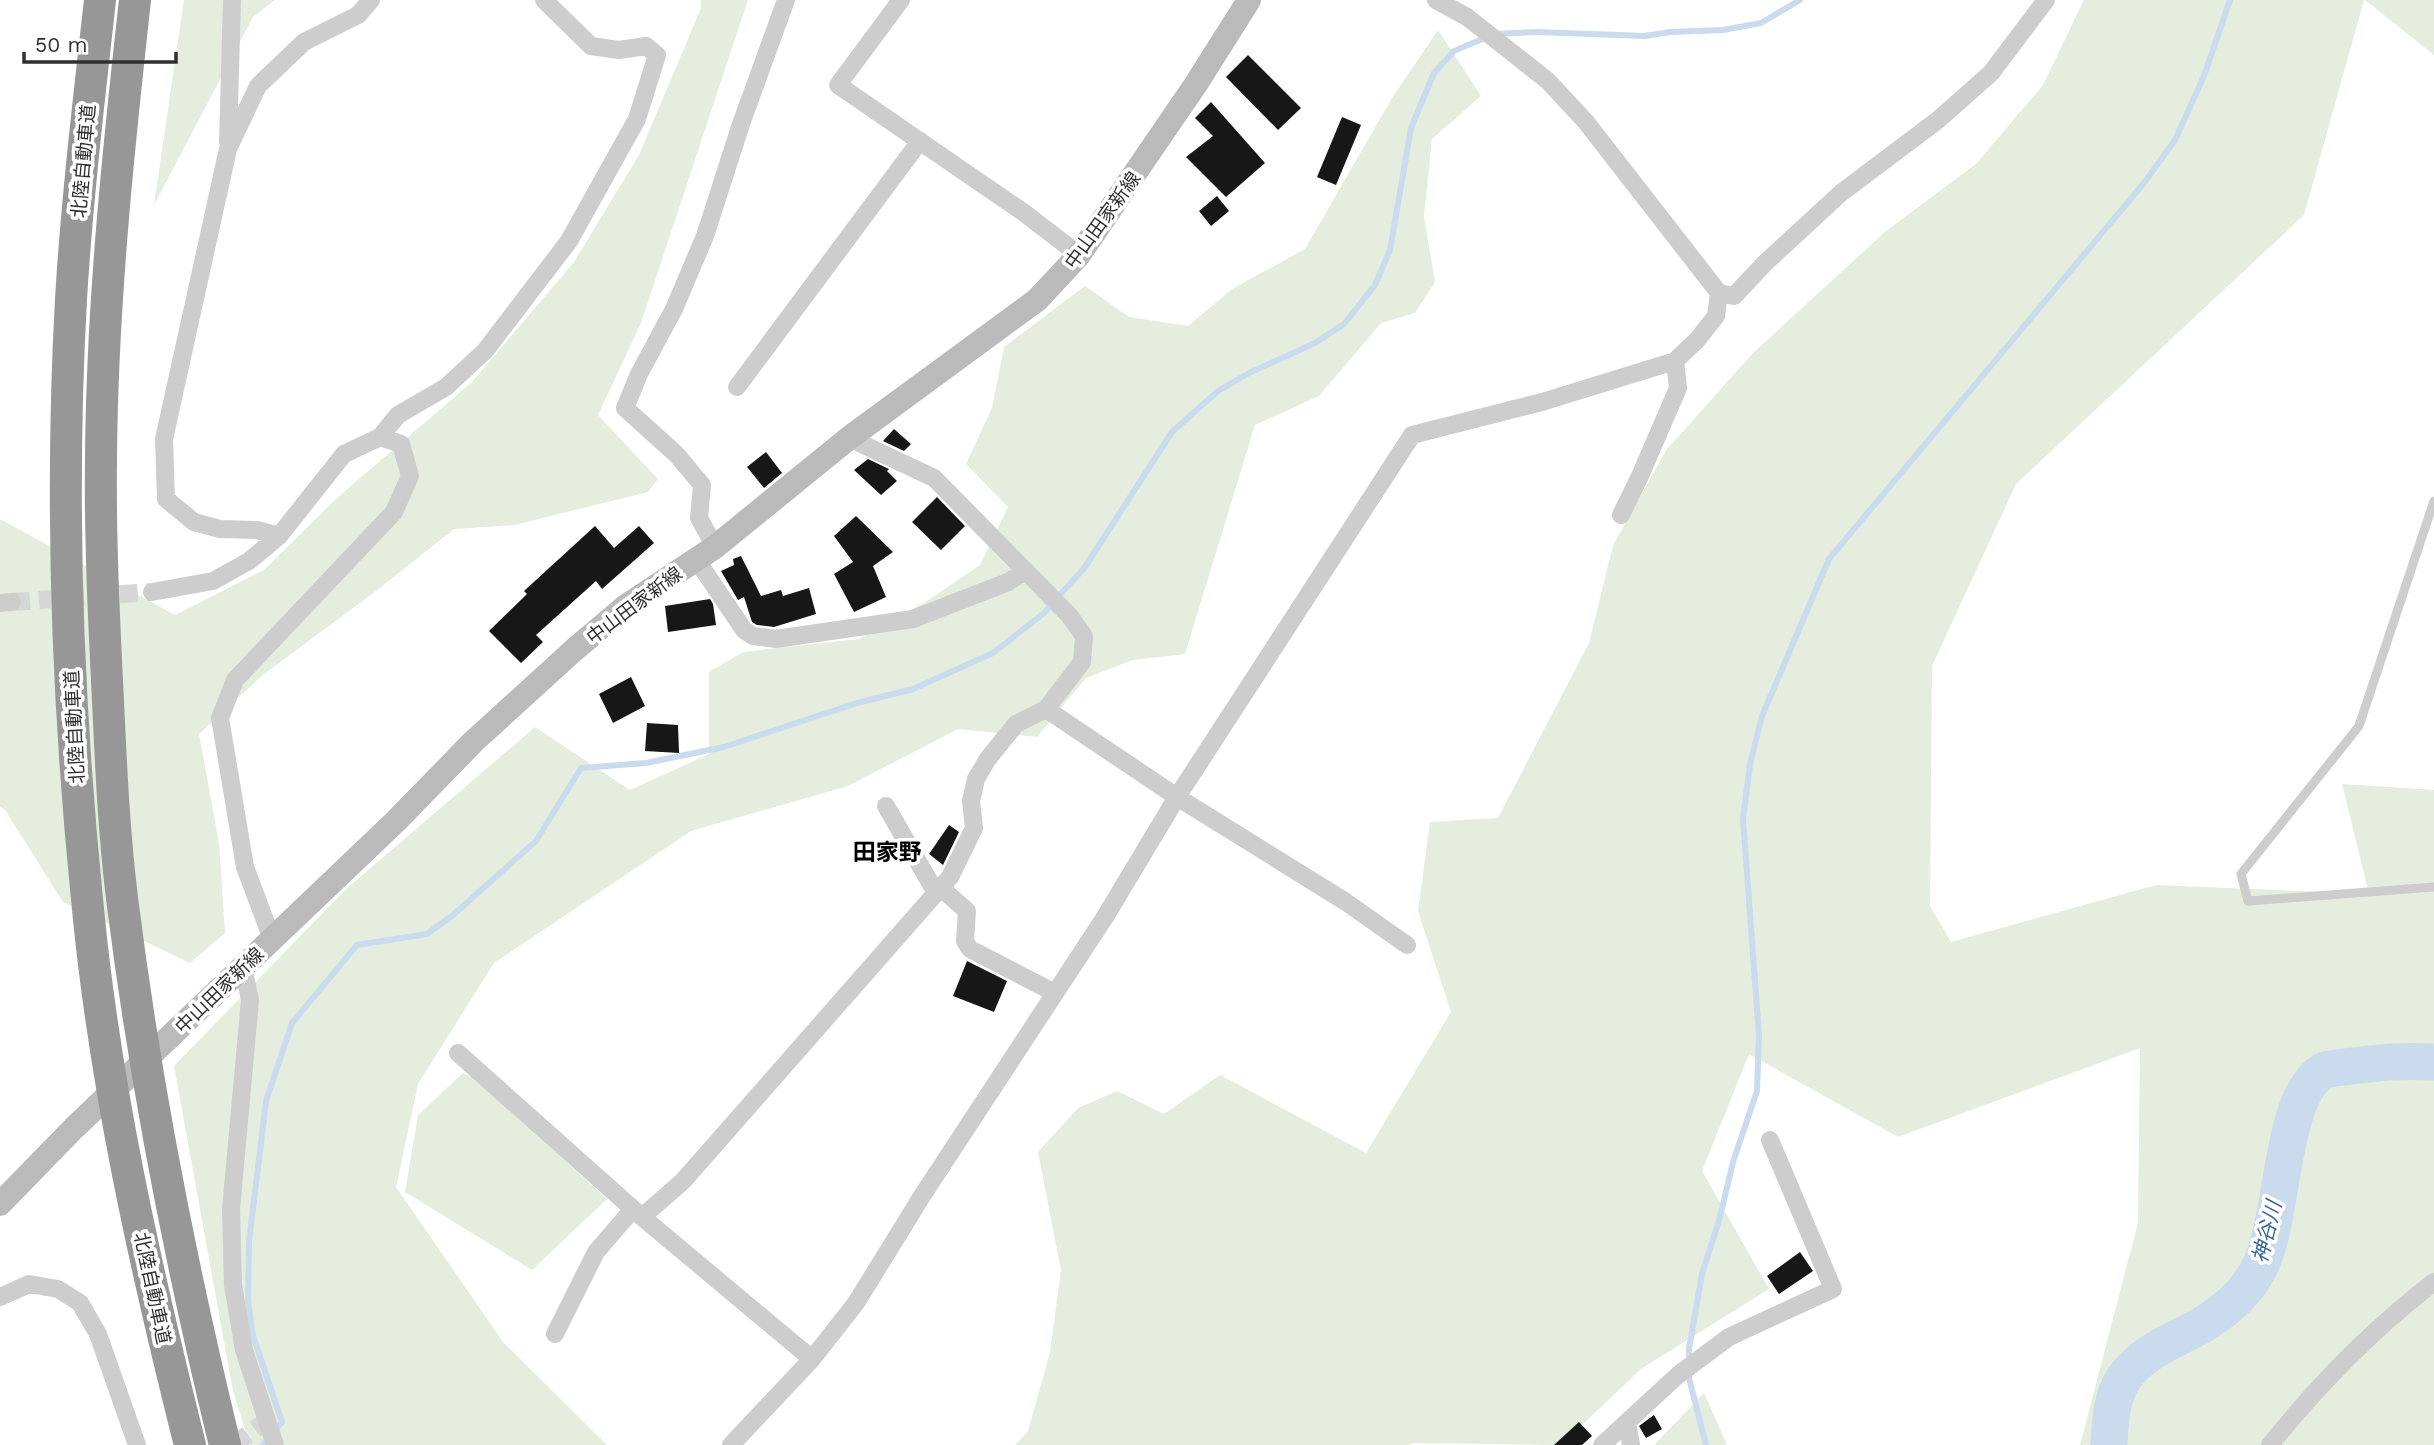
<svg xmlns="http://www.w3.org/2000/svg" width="2434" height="1445" viewBox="0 0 2434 1445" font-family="'Work Sans','Noto Sans JP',sans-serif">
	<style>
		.green { fill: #e4edde }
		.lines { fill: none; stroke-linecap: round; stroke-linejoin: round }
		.stream { stroke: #cadbed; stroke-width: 6 }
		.river { stroke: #cadbed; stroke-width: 37 }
		.building { fill: #171717 }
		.street-tunnel { stroke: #d6d6d6; stroke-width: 18; stroke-dasharray: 18 9; stroke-linecap: butt }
		.lane { stroke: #cdcdcd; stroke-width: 9 }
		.street { stroke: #cdcdcd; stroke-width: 18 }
		.secondary { stroke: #bababa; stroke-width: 24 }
		.highway { stroke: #979797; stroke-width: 32 }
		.labels { text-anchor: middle; stroke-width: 7; stroke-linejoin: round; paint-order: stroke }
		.street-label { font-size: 19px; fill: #303030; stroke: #fff }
		.water-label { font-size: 21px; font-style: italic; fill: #3c6794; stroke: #fff }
		.quarter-label { font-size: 23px; font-weight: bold; fill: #000; stroke: #fff }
	</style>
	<rect width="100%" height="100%" fill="#fff"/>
	<!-- green -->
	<path class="green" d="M184,0H275L253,17L154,205Z
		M701,0H748L641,323L598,415L658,479L648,492L514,525L454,529L376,591L264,674L199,734L219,843L225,933L190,963L63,902L5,810L0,806V519L175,615L264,570L337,498L472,382L574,262L639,155L701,8Z
		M2084,0H2364L2304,215L2016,484L1932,666L1930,906L1951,942L2156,885L2369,894L2342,784L2434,790V1445H2080L2138,1223L2140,1048L1898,1137L1749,1054L1702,1171L1769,1289L1641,1369L1561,1445L1415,1443L1407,1445H1015L1028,1431L1050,1352L1061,1270L1038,1152L1078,1108L1117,1091L1164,1114L1220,1075L1366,1153L1451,1012L1418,911L1430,822L1498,818L1589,643L1613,545L1667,449L1753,353L1886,231L1976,164L2043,85Z
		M2365,0H2434V55Z
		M1438,30L1481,96L1432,139L1424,217L1435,282L1415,313L1381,323L1319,396L1255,425L1185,654L1133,660L1086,678L1037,737L958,729L848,786L691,831L494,963L418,1084L396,1187L503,1342L607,1445H250L233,1391L174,1066L345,890L535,727L630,790L709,754V672L743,652L859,639L927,601L980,565L1008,507L966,464L992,408L1004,347L1085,286L1129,317L1188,326L1232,289L1305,249L1392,98Z
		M463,1073L473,1077L607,1199L532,1270L405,1192L418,1115Z
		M1704,1393L1727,1445H1654Z"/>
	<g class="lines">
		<!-- stream -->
		<path class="stream" d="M263,1445L282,1422L253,1336L248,1301L249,1242L266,1101L292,1023L357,945L427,934L452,916L536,841L581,768L646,763L724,747L857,703L913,689L993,653L1043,614L1085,567L1172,432L1218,391L1249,373L1315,343L1344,324L1375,285L1390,250L1411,128L1434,73L1454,51L1494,34L1537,32L1645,36L1670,32L1723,30L1761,23L1800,0
			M1706,1445L1689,1378V1349L1702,1274L1720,1217L1733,1162L1757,1091L1759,1036L1743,819L1750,764L1762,716L1829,559L2144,183L2175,140L2204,76L2230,0"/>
		<!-- river -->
		<path class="river" d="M2109,1445C2110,1423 2111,1397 2124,1378C2143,1351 2174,1341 2202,1325C2224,1312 2246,1293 2258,1270C2285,1224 2278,1098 2323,1071C2329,1068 2338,1068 2344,1067C2377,1063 2400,1060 2434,1062"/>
	</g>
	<!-- building -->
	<path class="building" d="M1248,55L1301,108L1278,130L1226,77Z
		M1211,102L1265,163L1226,197L1186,157L1213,136L1195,118Z
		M1342,117L1361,125L1336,185L1317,177Z
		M1217,196L1229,211L1211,226L1199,211Z
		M894,429L911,444L904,451L883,441Z
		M766,452L782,473L764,488L747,467Z
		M868,459L889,469L887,471L897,481L881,495L854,470Z
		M937,497L965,526L941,550L912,522Z
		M856,516L893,552L873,566L886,597L854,612L834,574L853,562L834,536Z
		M595,526L614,548L639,526L654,543L602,589L596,581L536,635L543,642L521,663L489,631L527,594L524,591Z
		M741,556L761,596L781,590L783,596L809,588L816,614L774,627L757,625L752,622L744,597L738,600L721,571L734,565L733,559Z
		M710,599L713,604L716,625L668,632L665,606Z
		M631,677L645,706L613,723L599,694Z
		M647,723L678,725L679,753L645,751Z
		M949,825L959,832L943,865L929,854Z
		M967,961L1007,981L994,1012L953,996Z
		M1800,1252L1813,1271L1779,1294L1767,1276Z
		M1654,1415L1662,1429L1646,1438L1639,1426Z
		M1579,1422L1592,1436L1582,1445H1554Z"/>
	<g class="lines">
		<!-- street-tunnel -->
		<path class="street-tunnel" d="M12,602L152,592
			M233,1445L268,1420"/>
		<!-- lane -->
		<path class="lane" d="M2434,501L2359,726L2241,874L2248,901L2434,887"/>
		<!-- street -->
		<path class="street" d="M901,0L838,85L1023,212L1079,255
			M228,142L232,0
			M1719,293L1734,296L1765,263L1841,193L1938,120L1991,73L2046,0
			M737,387L920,141
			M380,437L398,415L446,387L485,351L569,241L637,119L657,55L646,46L619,50L591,46L544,0
			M849,438L934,478L1069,615L1084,636L1082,662L1046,709L1177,797L1346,902L1407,945
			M1621,515L1640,476L1678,388L1675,361
			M279,536L257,530L220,529L194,522L166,499L164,439L228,149L258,86L304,42L358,15L371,0
			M715,547L699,518L702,485L677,455L625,408L639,374L674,309L705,236L741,124L786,0
			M696,559L744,630L753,636L776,639L913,619L1008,582L1025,571
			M152,592L213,581L249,561L279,536L344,454L380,437L401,444L410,476L394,512L235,680L220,718L245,867L272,939
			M0,603L12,602
			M886,806L936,893
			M941,888L967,911L965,941L970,949L1055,993
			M243,967L250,1000L231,1209L233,1285L244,1350L275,1445
			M458,1053L642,1217L812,1359L856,1303L922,1196L1105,917L1177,797L1412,435L1542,402L1675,361L1697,340L1716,316L1719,293L1586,122L1548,81L1467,17L1436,0
			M642,1217L683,1181L950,877L974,828L971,801L976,779L987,760L1016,724L1046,709
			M0,1297L29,1284L58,1289L80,1303L98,1334L137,1445
			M555,1334L596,1252L633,1209
			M1627,1422L1631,1445
			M731,1445L812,1359
			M1602,1445L1678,1375L1729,1337L1833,1289L1770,1140
			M2270,1445C2318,1385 2373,1329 2434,1282"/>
		<!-- secondary -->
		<path class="secondary" d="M0,1204L74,1128L396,821L473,742L574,650L626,606L715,547L849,438L1037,300L1079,255L1196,84L1249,0"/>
		<!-- highway -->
		<path class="highway" d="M100,0C89,99 77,199 71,299C60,499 67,700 87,899C104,1083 145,1266 190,1445
			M135,0C118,153 102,306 101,460C100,540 104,621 108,701C111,767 114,833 122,898C145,1083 181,1265 225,1445"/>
	</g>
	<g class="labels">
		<!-- street labels -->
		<g class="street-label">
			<text transform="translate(83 161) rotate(-85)" y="7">北陸自動車道</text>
			<text transform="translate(1102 220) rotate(-54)" y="7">中山田家新線</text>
			<text transform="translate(634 605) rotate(-37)" y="7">中山田家新線</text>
			<text transform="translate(74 727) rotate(-93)" y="7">北陸自動車道</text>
			<text transform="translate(219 990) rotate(-44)" y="7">中山田家新線</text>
			<text transform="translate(153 1288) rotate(78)" y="7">北陸自動車道</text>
		</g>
		<!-- water labels -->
		<g class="water-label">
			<text transform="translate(2267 1232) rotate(-76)" y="7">神谷川</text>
		</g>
		<!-- quarter labels -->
		<g class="quarter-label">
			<text x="887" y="860">田家野</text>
		</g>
	</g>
	<!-- scale -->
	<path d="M24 52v10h152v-10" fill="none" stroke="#303030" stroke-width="3.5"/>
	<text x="35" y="52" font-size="21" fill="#303030" stroke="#ffffff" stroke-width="5" paint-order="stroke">50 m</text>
</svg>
